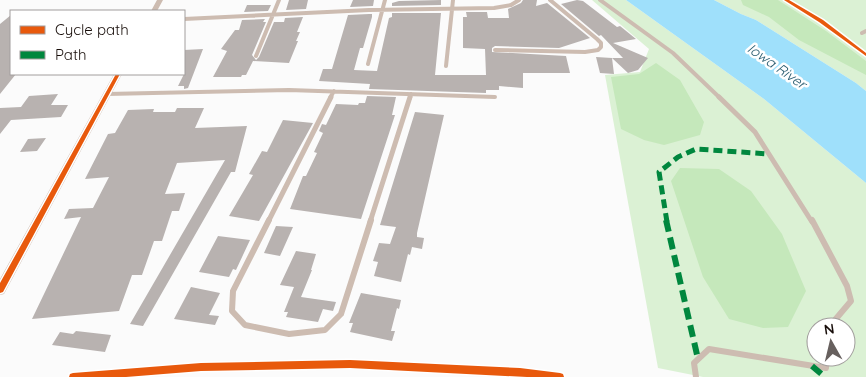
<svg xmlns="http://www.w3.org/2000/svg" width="866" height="377" viewBox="0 0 866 377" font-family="Quicksand,sans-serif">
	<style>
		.green { fill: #dbf1d4; fill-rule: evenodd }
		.forest { fill: #c5e8bb }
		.water { fill: #9fe0fb }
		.building { fill: #b8b2b0 }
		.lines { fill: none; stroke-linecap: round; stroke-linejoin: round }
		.lane-far2 { stroke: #cdbcb1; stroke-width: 4 }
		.lane-far1 { stroke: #cdbcb1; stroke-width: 5 }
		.lane { stroke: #cdbcb1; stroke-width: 6 }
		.street { fill: #cdbcb1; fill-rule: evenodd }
		.quiet-far1 { stroke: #00873e; stroke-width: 5; stroke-dasharray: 9 5; stroke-linecap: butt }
		.quiet { stroke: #00873e; stroke-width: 6; stroke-dasharray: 12 6; stroke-linecap: butt }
		.cycleway-casing { stroke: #fff; stroke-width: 3 }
		.cycleway { fill: #e8590c; fill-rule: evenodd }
		.labels { text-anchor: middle; stroke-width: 5; stroke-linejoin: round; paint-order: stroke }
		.far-water-label { font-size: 14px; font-style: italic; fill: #285b6f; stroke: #fff }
	</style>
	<rect width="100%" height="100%" fill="#fbfbfb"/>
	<!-- green -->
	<path class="green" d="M592,0H626L764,99L866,183V377H703L658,368L605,75L640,72L649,49ZM816,327H846V357H816Z
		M714,0H866V91L856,83L756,20L741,14Z"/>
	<!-- forest -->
	<path class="forest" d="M741,0H778L826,31L866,61V75L799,40L769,17L743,5Z
		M656,63L680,80L704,122L700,135L664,145L644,140L621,129L611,77L639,74Z
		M680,168L719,169L751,191L782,234L806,291L788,327L763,328L729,319L703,277L671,181Z"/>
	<!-- water -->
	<path class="water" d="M626,0H714L741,14L756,20L856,83L866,91V183L764,99Z"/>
	<!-- building -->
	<path class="building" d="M289,0H308L306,9L286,10Z
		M353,0H374L373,6L350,7Z
		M441,0V5L392,6V3L399,1Z
		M523,0H537L536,6L547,3L590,38L559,48L495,46L492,48V52L566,56L570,73H523V88L499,86V90H486V93L369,89L370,84L319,81L323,69H332L348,15L369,14H372V17L363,48H360L354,70L377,71L389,18L392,17V13H441L435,75H486L485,49L463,48V17H467L466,12H487L488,18H509L508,9L521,3Z
		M577,0L583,1L617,27L620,26L636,39L613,43L648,58L638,70L628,73L612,58H623L601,35L599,36L561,4Z
		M247,5H271L268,11L244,12Z
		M11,15V74H16L0,94V24Z
		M303,17L297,32H300L296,41H298L289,63L253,61L246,75H242L241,77H213L227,51L221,49L235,30H239L242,20L265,19L263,22H266L252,55L256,60L259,57L274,22H284L285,18Z
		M203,49L188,88L184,89V86H178L184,74V50Z
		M596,57L612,58L614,74L600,73Z
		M58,94L51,105H68L61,117L11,120L0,134V108L21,107L29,96Z
		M367,96L396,97L392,115H395L361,219L290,209L303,176H306L317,153L314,152L323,133L319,131L322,124L326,125L336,104L358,105L359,103H365Z
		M177,108H204L195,128L247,126L235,172H231L143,326L130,324L225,160L177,163L165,194L185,193L179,211H172L162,241H154L142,275H132L119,311L32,319L81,217L64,219L69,209L93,208L109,177L85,179L108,134L115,133L128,110L154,109L153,112H175Z
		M415,112L444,115L417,233V237L424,238L422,249L412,247L410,255L408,254L401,282L374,276L378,262L373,261L379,243L390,244L396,227L380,225Z
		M283,120L313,123L259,221L229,216L253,175L249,174L262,151L267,152Z
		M46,138L37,151L20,152L28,139Z
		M276,226L293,227L280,256L264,253Z
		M218,236L250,240L236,270L233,269L229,277L199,272Z
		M296,251L316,254L311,270H312L301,297L336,302L333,311L323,309L318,322L286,317L288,312H284L294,287L280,285Z
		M191,287L220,293L209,315L219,316L215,325L174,319Z
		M361,293L401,300L399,309L397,308L391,331H395L392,341L350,332L353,323H349Z
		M76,331L111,335L105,352L52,345L60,332L73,334Z"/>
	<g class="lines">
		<!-- lane-far2 -->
		<path class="lane-far2" d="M600,0L673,53L720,98
			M184,19L369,10L494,8L511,5L519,0
			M862,33L866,31
			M495,50L585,52L598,50L601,47V43L597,39L550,0
			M256,56L279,0
			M368,64L385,0
			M446,66L453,0
			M107,94L289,90L495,97
			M330,98L334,91
			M410,98L411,94"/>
		<!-- lane-far1 -->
		<path class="lane-far1" d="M719,97L755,132L812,222
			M268,222L331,97
			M370,222L410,97"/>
		<!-- lane -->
		<path class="lane" d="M269,220L233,291L232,311L245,325L289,334L325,330L341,314L371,220
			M812,220L847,286L851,301L829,327
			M696,377L694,363L709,349L826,368L827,357"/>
		<!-- street -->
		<path class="street" d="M157,0H163L157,11H151Z
			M114,74H122L4,294L0,295V279Z"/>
		<!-- quiet-far1 -->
		<path class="quiet-far1" d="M667,222L659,172L678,157L696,149L769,154"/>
		<!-- quiet -->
		<path class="quiet" d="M666,220L698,359
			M812,366L825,377"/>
		<defs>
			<path id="cycleway" d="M784,0H789L823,20L866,53V56L819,22Z
				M116,74H120L3,292L0,293V283Z
				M350,360L520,368L560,373L563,374L564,377H527L350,368L201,371L126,377H69L70,374L73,373L201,363Z"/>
		</defs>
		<!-- cycleway casing -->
		<use href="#cycleway" class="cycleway-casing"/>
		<!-- cycleway -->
		<use href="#cycleway" class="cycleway"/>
	</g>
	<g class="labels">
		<!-- far-water labels -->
		<g class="far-water-label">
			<text transform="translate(777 66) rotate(35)" y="5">Iowa River</text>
		</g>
	</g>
	<!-- legend -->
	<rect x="10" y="10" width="175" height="65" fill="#ffffff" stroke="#a29e9d"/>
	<rect x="20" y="26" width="25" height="8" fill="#e8590c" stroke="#a29e9d"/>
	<text x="55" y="35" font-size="15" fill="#170d09">Cycle path</text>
	<rect x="20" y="51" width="25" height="8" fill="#00873e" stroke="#a29e9d"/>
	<text x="55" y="60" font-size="15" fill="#170d09">Path</text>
	<!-- north arrow -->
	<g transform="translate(831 342) rotate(352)"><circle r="24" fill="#ffffff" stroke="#a29e9d"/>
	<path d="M0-4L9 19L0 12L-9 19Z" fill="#67605e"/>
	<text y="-8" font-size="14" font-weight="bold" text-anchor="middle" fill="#170d09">N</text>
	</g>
</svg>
